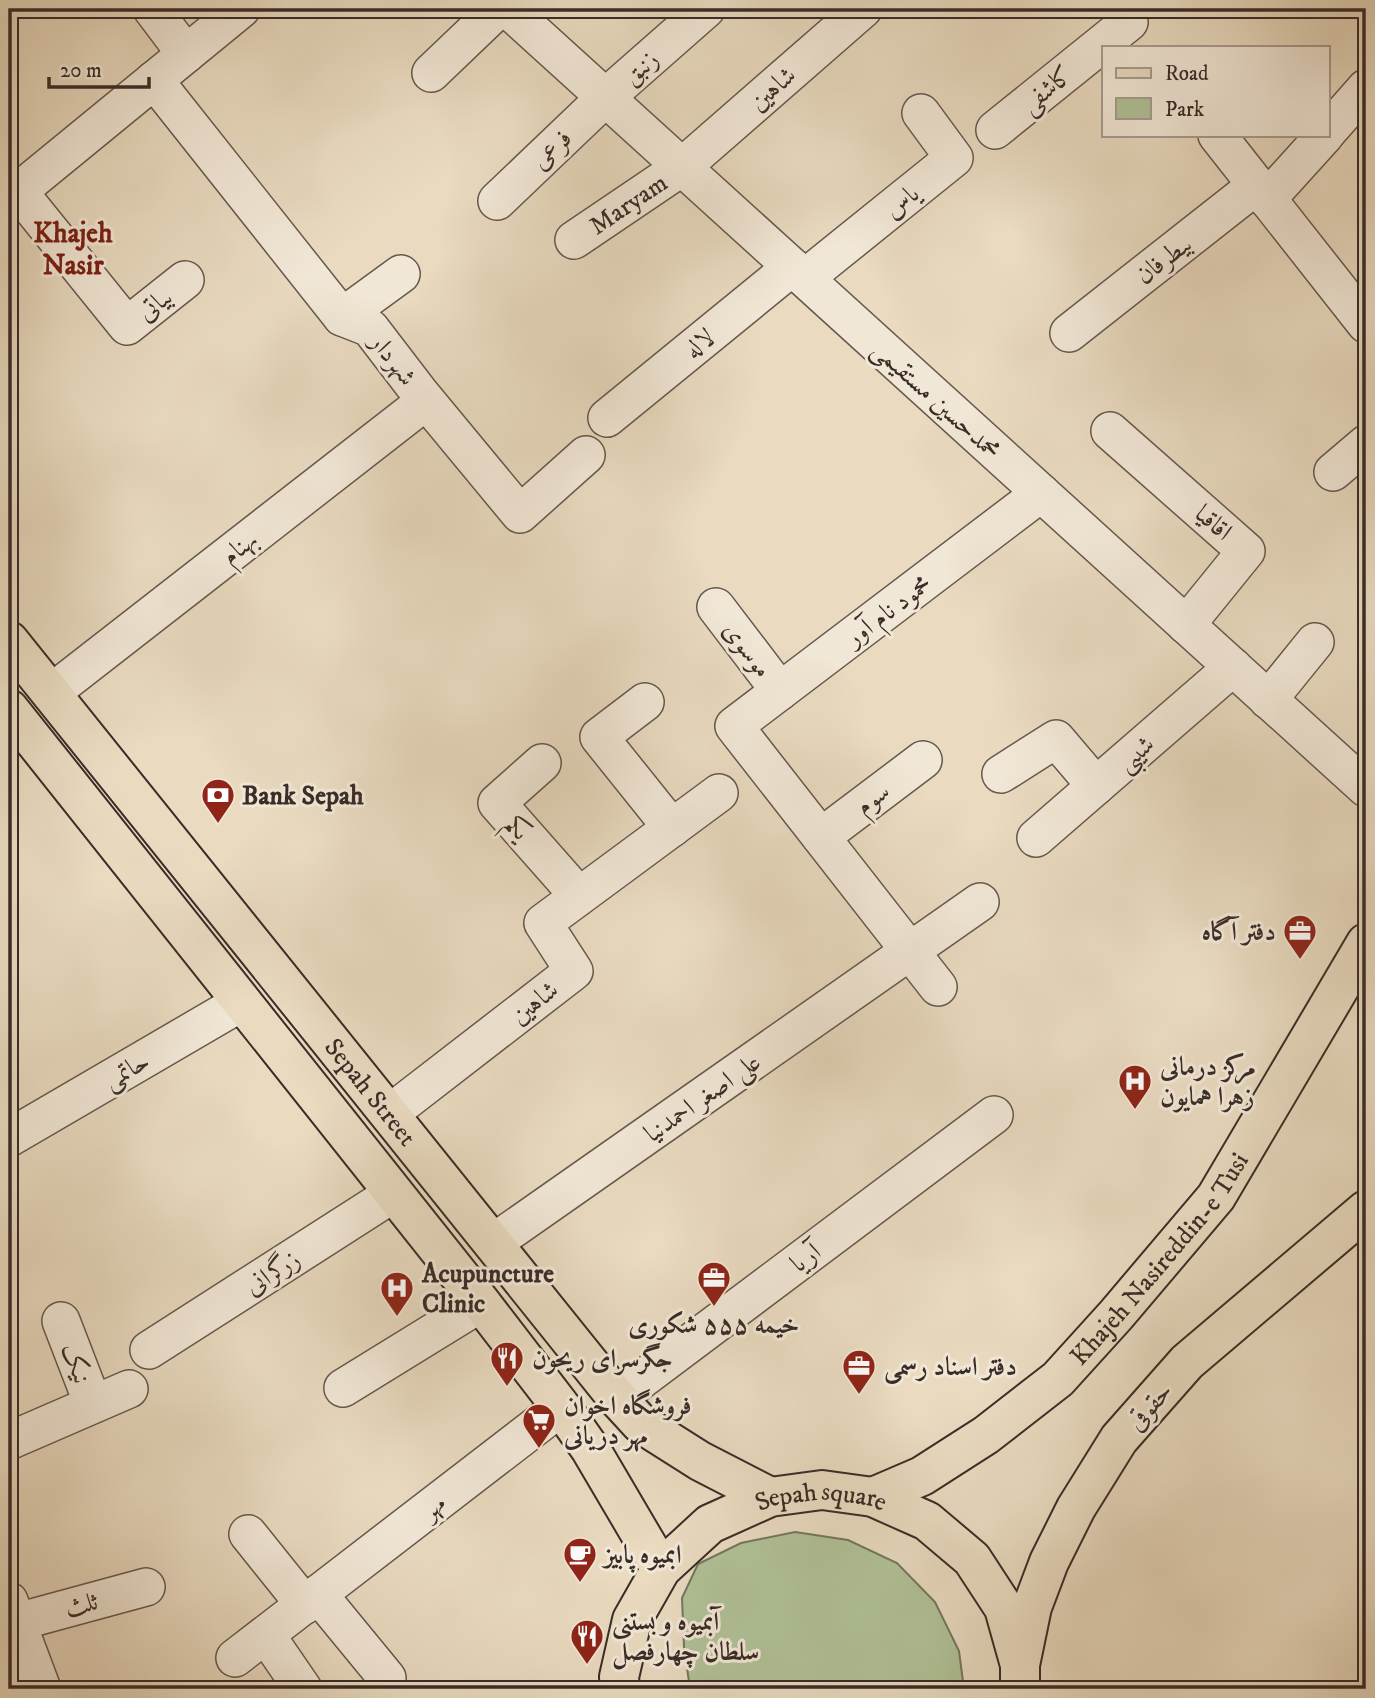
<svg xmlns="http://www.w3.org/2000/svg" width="1375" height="1698" viewBox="0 0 1375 1698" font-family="'IM FELL DW Pica',Amiri,serif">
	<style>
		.green { fill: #b0c197; stroke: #74765f; stroke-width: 2 }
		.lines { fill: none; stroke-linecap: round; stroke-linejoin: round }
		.street-casing { stroke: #65584d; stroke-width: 40 }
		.primary-casing { stroke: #392c27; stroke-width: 42 }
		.highway-casing { stroke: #392c27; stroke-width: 42 }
		.street { stroke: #f1e7d6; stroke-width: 37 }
		.primary { stroke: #e9dac0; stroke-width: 38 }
		.highway { stroke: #e9dac0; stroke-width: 38 }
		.labels { text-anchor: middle; stroke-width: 6; stroke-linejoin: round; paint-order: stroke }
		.street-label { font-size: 26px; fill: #392c27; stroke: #f1e7d6 }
		.poi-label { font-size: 26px; font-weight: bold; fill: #392c27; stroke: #f1e7d6; text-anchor: start }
		.neighbourhood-label { font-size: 28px; font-weight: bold; fill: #7a1f14; stroke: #f1e7d6 }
	</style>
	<rect width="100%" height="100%" fill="#e9dac0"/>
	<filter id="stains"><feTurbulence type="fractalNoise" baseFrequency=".00286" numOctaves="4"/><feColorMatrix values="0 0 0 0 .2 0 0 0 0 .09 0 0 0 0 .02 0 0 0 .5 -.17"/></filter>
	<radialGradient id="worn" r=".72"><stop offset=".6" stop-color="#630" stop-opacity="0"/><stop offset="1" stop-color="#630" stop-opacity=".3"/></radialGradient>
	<!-- green -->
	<path class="green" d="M795,1532L848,1540L897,1563L935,1602L959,1651L964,1689H690L684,1647L682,1598L698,1564L741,1543Z"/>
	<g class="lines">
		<defs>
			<g id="street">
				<path d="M152,9L186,54"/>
				<path d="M508,9L1366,788"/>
				<path d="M431,73L498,9"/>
				<path d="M154,80L342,317L370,328L419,392L520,514L586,455"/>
				<path d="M995,130L1129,22"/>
				<path d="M1328,131L1366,88"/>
				<path d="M1217,135L1366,324"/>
				<path d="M18,191L127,326L185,280"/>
				<path d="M9,199L241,9"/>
				<path d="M1267,199L1325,135"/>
				<path d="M497,201L606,97L706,9"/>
				<path id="s1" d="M574,240L682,167L863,9"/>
				<path d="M805,278L954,158L921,113"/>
				<path d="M342,317L401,274"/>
				<path d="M1069,333L1257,185"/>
				<path d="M607,418L792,267"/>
				<path d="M1110,431L1246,551L1186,625"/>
				<path d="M1333,472L1366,444"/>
				<path d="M716,607L780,691"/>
				<path d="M51,693L426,401"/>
				<path d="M1268,700L1315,642"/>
				<path d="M645,702L599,737L672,828"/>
				<path d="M542,763L497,803L579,896"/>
				<path d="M1001,774L1056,739L1096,786"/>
				<path d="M821,837L923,760"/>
				<path d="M1036,838L1233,667"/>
				<path d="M938,987L734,726L1041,493"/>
				<path d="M389,1114L574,971L543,923L719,793"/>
				<path d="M9,1138L242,1002"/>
				<path d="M493,1243L980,902"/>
				<path d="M61,1321L93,1404"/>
				<path d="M149,1350L394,1193"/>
				<path d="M343,1388L481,1303"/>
				<path d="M617,1398L994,1115"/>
				<path d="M9,1441L129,1389"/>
				<path d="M248,1534L305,1605"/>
				<path d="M318,1594L387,1678"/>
				<path d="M9,1601L42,1689"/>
				<path d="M17,1622L146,1587"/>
				<path d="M266,1635L303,1689"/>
				<path d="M235,1658L561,1407"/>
			</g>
			<g id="primary">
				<path id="s2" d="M9,641L617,1398L640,1423L700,1461L770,1497"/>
				<path d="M9,709L475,1295L561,1407L591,1450L661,1569"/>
				<path id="s3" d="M873,1497L922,1476L986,1435L1058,1379L1116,1315L1216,1197L1366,943"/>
				<path d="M1020,1665L1032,1607L1049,1562L1076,1508L1119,1439L1187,1362L1366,1210"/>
			</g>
			<g id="highway">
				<path id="s4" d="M620,1689L619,1677L632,1620L661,1569L710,1524L770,1497L822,1490L873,1497L927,1521L972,1559L1004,1608L1020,1665V1689"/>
			</g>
		</defs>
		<!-- street casing -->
		<use href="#street" class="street-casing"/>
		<!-- primary casing -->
		<use href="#primary" class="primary-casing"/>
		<!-- highway casing -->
		<use href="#highway" class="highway-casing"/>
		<!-- street -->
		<use href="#street" class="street"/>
		<!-- primary -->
		<use href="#primary" class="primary"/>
		<!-- highway -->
		<use href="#highway" class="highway"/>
	</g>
	<!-- icons -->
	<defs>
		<symbol id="bank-pin" viewBox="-11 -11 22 30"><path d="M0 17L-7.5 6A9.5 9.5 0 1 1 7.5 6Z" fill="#8f2418" stroke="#f1e7d6"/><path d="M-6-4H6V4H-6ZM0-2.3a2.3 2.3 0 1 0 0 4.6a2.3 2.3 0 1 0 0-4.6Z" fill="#fff"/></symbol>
		<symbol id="office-pin" viewBox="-11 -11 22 30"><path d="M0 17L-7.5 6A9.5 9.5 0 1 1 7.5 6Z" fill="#8f2418" stroke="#f1e7d6"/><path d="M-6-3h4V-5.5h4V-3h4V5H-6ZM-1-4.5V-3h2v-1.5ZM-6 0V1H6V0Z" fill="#fff"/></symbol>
		<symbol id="hospital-pin" viewBox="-11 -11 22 30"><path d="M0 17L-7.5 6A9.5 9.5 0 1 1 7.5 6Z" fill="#8f2418" stroke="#f1e7d6"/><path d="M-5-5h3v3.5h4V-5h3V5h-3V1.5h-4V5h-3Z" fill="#fff"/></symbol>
		<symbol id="restaurant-pin" viewBox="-11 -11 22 30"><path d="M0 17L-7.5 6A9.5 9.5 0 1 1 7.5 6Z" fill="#8f2418" stroke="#f1e7d6"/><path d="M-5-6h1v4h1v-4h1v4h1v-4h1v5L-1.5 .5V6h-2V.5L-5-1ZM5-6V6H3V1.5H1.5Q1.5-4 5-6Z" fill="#fff"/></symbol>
		<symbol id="supermarket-pin" viewBox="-11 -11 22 30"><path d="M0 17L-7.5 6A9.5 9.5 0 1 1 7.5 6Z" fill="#8f2418" stroke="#f1e7d6"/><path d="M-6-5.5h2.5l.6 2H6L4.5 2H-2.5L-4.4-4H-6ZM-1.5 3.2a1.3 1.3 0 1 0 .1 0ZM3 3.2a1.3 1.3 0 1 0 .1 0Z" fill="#fff"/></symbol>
		<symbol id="cafe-pin" viewBox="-11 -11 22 30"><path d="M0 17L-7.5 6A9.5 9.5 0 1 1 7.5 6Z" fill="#8f2418" stroke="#f1e7d6"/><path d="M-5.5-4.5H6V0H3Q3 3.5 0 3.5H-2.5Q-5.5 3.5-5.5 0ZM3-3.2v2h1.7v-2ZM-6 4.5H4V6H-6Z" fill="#fff"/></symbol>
	</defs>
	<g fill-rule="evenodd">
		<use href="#bank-pin" x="199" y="776" width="38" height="52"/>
		<use href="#office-pin" x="1281" y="912" width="38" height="52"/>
		<use href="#hospital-pin" x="1116" y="1062" width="38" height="52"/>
		<use href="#office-pin" x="695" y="1259" width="38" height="52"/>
		<use href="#hospital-pin" x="378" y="1269" width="38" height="52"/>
		<use href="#restaurant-pin" x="488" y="1339" width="38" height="52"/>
		<use href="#office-pin" x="840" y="1347" width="38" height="52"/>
		<use href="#supermarket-pin" x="520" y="1401" width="38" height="52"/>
		<use href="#cafe-pin" x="561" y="1535" width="38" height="52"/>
		<use href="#restaurant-pin" x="568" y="1617" width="38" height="52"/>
	</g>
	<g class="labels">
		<!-- street labels -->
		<g class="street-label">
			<text transform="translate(640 67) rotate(-41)" y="9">زنبق</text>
			<text transform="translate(772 88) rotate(-41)" y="9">شاهین</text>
			<text transform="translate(1046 89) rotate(-39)" y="9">کاشفی</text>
			<text transform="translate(551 149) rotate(-44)" y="9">فرعی</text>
			<text transform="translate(901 201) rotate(-39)" y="9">یاس</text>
			<text dy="9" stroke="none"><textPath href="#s1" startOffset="65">Maryam</textPath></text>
			<text transform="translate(1163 259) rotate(-38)" y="9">بیطرفان</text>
			<text transform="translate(154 304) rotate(-39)" y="9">بیاتی</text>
			<text transform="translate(699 343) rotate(-39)" y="9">لاله</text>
			<text transform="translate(394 359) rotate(52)" y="9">شهردار</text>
			<text transform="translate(937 399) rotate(42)" y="9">محمدحسین مستقیمی</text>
			<text transform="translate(1214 522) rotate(41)" y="9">اقاقیا</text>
			<text transform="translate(239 547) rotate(-38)" y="9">بهنام</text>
			<text transform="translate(888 610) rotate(-37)" y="9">محمود نام آور</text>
			<text transform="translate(748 649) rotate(53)" y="9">موسوی</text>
			<text transform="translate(1135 753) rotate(-41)" y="9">شیبی</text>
			<text transform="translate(872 798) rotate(-37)" y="9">سوم</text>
			<text transform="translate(518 827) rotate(49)" y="9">یکم</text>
			<text transform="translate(534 1002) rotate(-38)" y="9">شاهین</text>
			<text transform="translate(126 1070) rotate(-30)" y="9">حاتمی</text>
			<text dy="9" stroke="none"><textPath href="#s2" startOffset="578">Sepah Street</textPath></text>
			<text transform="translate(702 1097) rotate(-35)" y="9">علی اصغر احمدنیا</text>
			<text dy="9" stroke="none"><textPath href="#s3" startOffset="378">Khajeh Nasireddin-e Tusi</textPath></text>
			<text transform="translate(805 1257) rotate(-37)" y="9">آریا</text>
			<text transform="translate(272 1272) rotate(-33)" y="9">زرگرانی</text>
			<text transform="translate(77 1363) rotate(69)" y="9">نیک</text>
			<text transform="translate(1149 1406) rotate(-49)" y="9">حقوقی</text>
			<text transform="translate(433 1506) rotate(-38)" y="9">مهر</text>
			<text dy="9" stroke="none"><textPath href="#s4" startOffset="313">Sepah square</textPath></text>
			<text transform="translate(81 1604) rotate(-15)" y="9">ثلث</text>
		</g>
		<!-- poi labels -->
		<g class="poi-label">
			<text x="242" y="804">Bank Sepah</text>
			<text x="1276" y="940" text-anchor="end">دفتر آگاه</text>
			<text x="1160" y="1075">مرکز درمانی<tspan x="1160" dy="30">زهرا همایون</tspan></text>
			<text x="422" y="1282">Acupuncture<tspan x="422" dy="30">Clinic</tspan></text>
			<text x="714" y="1333" text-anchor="middle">خیمه ۵۵۵ شکوری</text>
			<text x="532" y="1367">جگرسرای ریحون</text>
			<text x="884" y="1375">دفتر اسناد رسمی</text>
			<text x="564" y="1414">فروشگاه اخوان<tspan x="564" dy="30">مهر دریانی</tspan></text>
			<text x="604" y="1563">ابمیوه پابیز</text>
			<text x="612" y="1630">آبمیوه و بستنی<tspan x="612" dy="30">سلطان چهارفصل</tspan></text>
		</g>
		<!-- neighbourhood labels -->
		<g class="neighbourhood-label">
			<text x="73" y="242">Khajeh<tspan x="73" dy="32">Nasir</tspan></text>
		</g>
	</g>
	<!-- margin -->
	<rect width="1375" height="1698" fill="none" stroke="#e9dac0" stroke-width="35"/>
	<rect x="10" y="10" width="1354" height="1677" fill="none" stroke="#392c27" stroke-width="3.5"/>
	<rect x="18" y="18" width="1340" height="1663" fill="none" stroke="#392c27" stroke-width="2"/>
	<!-- legend -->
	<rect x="1102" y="46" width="228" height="91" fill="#f1e7d6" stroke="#a79c90" stroke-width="2"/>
	<rect x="1116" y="68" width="35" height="10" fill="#e9dac0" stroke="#a79c90" stroke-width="2"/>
	<text x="1165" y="80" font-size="21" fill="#392c27">Road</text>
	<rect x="1116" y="98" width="35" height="21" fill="#b0c197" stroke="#a79c90" stroke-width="2"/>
	<text x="1165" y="116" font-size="21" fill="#392c27">Park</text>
	<!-- scale -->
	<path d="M49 77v10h100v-10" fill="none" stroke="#392c27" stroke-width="3.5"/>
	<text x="60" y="77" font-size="21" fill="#392c27" stroke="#f1e7d6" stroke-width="5" paint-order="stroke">20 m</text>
	<rect width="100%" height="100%" filter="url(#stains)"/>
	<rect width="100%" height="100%" fill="url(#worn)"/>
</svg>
